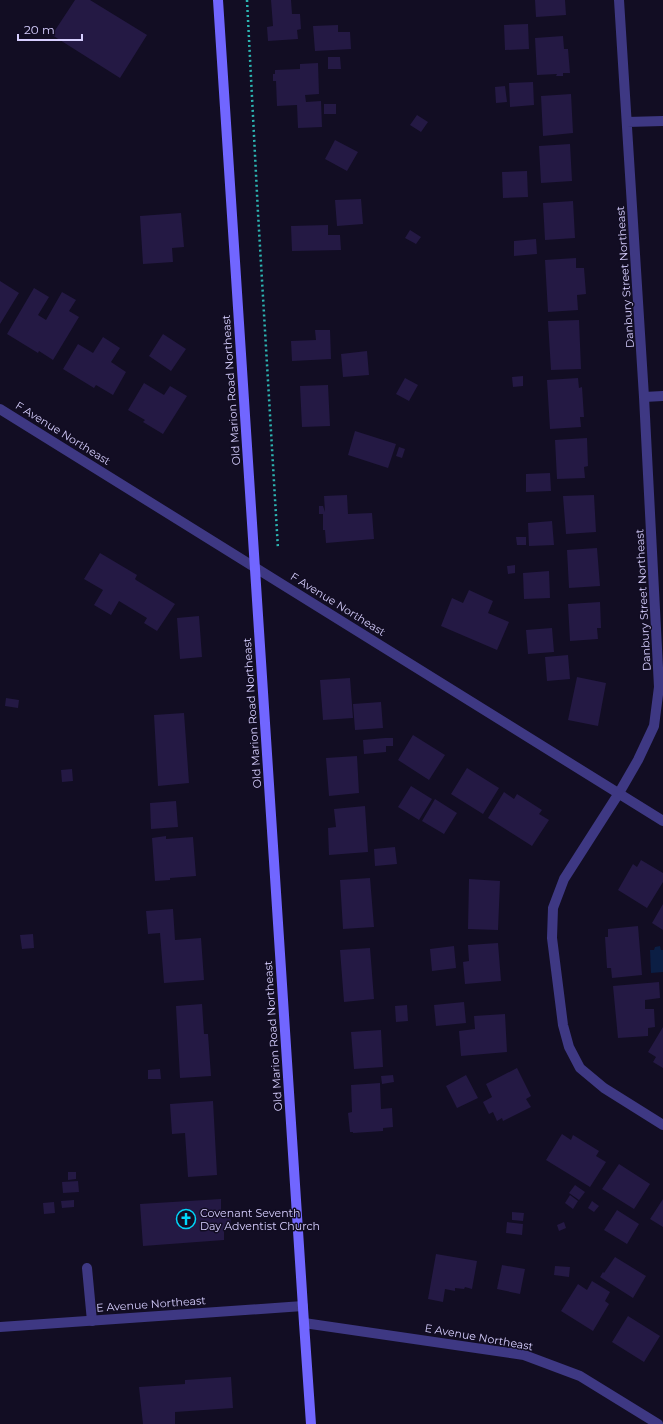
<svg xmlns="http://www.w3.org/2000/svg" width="663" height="1424" viewBox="0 0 663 1424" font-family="Montserrat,sans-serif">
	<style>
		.water { fill: #0b1e44 }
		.building { fill: #241944 }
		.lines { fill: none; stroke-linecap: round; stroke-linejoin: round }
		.path { stroke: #2db6b3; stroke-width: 2.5; stroke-dasharray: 2 3; stroke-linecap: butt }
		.service { stroke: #3e3883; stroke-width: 10 }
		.minor { stroke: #3e3883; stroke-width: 10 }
		.secondary { stroke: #7166ff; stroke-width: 10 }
		.labels { text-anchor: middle; stroke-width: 3; stroke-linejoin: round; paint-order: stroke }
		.street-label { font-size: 11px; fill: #d7cfff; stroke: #120d23 }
		.poi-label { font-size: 11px; fill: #d7cfff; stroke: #120d23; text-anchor: start }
	</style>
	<rect width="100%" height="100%" fill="#120d23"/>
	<!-- water -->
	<path class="water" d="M660,946L661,950H663V972L651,973L650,950H654L655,947Z"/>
	<!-- building -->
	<path class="building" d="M75,0H90L147,35L120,78L52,35Z
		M271,0H291L292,14H300L301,29L297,30L298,39L268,41L267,27L273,26Z
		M535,0H565L566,15L536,17Z
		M528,24L529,49L505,50L504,25Z
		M338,25V32H350L351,49L315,51L313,26Z
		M563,36L564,49H568L570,73H563V76H556L557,74L537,75L535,38Z
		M328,57H340L341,69H328Z
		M318,63L319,94L305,95L306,102L321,101L322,127L298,128L297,105L277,106L276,81H273V74H275V70L300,69V64Z
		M533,82L534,105L510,107L509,83Z
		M505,86L507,102L496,103L495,87Z
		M571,94L573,133L543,136L541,96Z
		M324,104H336V114H324Z
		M417,115L428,122L421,132L410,125Z
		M335,140L358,152L347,171L325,159Z
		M570,144L572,181L541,183L539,146Z
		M527,171L528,197L503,198L502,172Z
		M361,199L363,224L337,226L335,200Z
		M573,201L575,238L545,240L543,203Z
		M181,213L184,247L172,248L173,262L143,264L140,216Z
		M328,225V235H340L341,250L292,251L291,226Z
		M410,230L421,237L416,244L405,238Z
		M536,239L537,254L514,256V241Z
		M576,258V268H584L586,294L577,295L578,310L548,312L545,260Z
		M0,281L19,293L0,324Z
		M34,288L49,297L38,315L46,320L62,292L76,300L69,311L79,317L53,360L39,351L38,353L7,334Z
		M579,320L581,369L551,370L548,321Z
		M315,330H330L331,359L292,361L291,341L316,340Z
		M163,334L186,349L171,371L149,356Z
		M103,337L120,348L111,362L126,372L113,395L96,385L94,388L63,369L78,344L93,353Z
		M367,351L369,375L343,377L341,354Z
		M523,376V386L513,387L512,377Z
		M405,378L418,385L409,401L396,394Z
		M578,378L579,388L582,387L584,417H580L581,427L550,429L547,380Z
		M144,383L164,395L170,386L187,396L163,434L143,422L145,420L128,410Z
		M328,385L330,426L302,427L300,386Z
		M355,431L396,444L388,468L348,455Z
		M587,438L588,466L584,467L585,478L557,479L555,440Z
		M399,447L405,449L402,458L396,456Z
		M550,473L551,491L526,492V474Z
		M347,495L348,514L372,513L374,539L326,543L325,530H323V514H319V506H323L325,512L324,496Z
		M594,495L596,532L566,534L563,496Z
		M552,521L554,545L529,546L528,523Z
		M516,537H526V545H517Z
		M597,548L600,586L569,588L567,550Z
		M100,553L137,575L135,579L136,580L175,604L157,631L144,623L147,618L119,601L111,615L94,605L103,590L84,579Z
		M515,565V573L508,574L507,566Z
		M549,571L550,598L524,599L523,573Z
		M469,590L493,601L488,613L509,622L497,650L441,626L452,598L463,603Z
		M600,602L601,628H597L598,639L570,641L568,604Z
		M199,616L202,657L180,659L177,618Z
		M552,628L554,652L528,654L526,630Z
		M568,655L570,679L547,681L545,657Z
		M577,677L606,683L598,726L568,720Z
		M350,678L353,718L323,720L320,680Z
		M6,698L19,700L18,708L5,706Z
		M381,702L383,728L355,730L353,704Z
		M184,713L189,783L158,786L154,715Z
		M413,735L445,755L429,780L398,760Z
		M385,738H393V746H386V752L364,754L363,740Z
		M357,756L359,793L329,796L326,758Z
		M467,768L499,788L483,814L451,794Z
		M72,769L73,781L62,782L61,770Z
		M411,786L432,799L419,820L398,807Z
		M504,792L514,799L517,794L542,810L539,814L549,820L532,846L488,818Z
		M435,799L457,813L444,834L422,821Z
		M176,801L178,827L151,829L150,803Z
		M365,806L368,852L329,855L328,828L336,827L334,809Z
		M166,836V839L193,837L196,876L170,878V880L155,881L152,838Z
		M395,847L397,864L375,866L374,849Z
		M641,860L663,873V882L647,908L618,890L633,864L637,867Z
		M370,878L374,927L343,929L340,880Z
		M469,879L500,881L498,930L468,929Z
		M663,904V930L652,923Z
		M173,909L175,940L201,938L204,980L164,983L160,933L148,934L146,911Z
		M638,926L642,975L612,978L611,968H607L605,937H608V929Z
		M33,934L34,948L22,949L20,935Z
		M498,943L501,981L465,984L463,962L469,961L468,945Z
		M454,946L456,968L432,971L430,949Z
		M370,948L374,999L344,1002L340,950Z
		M659,982L660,998L645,1000V1009H654L655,1027L648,1028V1036L618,1038L613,986Z
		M464,1002L466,1023L436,1026L434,1005Z
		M202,1004L204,1034H208L211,1076L180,1078L176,1006Z
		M407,1005L408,1021L396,1022L395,1006Z
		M505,1014L507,1052L461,1056L459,1031L475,1029L474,1016Z
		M663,1027V1068L653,1062L656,1057L648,1052Z
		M381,1030L383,1067L354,1069L351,1032Z
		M517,1068L531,1096L526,1099L531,1107L503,1121L502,1118L497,1121L493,1112L489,1114L483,1102L492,1097L486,1084Z
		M160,1069L161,1079H148V1070Z
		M393,1075L394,1082L382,1084L381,1076Z
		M466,1075L478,1098L457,1108L446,1086Z
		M380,1083L381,1109L392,1108L393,1127L383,1128V1131L353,1133V1132H350L348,1113L352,1112L351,1085Z
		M213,1101L217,1175L188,1177L185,1133L172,1134L170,1104Z
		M562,1134L571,1140L573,1135L599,1151L596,1156L606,1162L590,1187L546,1160Z
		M619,1164L650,1184L634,1209L602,1189Z
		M68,1172H76V1179L68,1180Z
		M78,1181L79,1192L63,1193L62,1182Z
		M575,1185L585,1192L579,1200L569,1193Z
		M570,1195L578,1201L573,1209L565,1203Z
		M221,1199V1210H230L231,1227L224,1228V1240L143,1246L140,1204Z
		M663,1199V1227L650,1219Z
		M74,1200V1207L62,1208L61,1201Z
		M592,1201L599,1206L594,1212L588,1208Z
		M54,1202L55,1213L44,1214L43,1203Z
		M617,1210L639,1224L627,1244L604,1230Z
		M512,1212L524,1213L523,1221L512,1220Z
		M507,1222L523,1224L522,1235L506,1233Z
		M564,1222L566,1228L559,1231L557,1225Z
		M436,1254L477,1261L472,1289L465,1287L464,1289L455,1288V1291L445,1289L443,1302L428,1299Z
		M615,1257L646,1276L633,1298L600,1277L603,1272L604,1273Z
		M502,1265L525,1269L520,1294L497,1289Z
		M555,1266L570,1267L569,1277L554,1275Z
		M592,1281L610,1292L605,1301L609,1304L593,1331L561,1311L578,1284L587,1290Z
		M628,1316L660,1336L644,1362L612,1342Z
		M231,1377L233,1408L175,1412V1424H143L139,1387L185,1384V1380Z"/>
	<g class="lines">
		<!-- path -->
		<path class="path" d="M247,0L258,213L278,549"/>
		<!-- service -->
		<path class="service" d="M87,1268L92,1321"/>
		<!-- minor -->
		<path class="minor" d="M619,0L644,397L659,687L654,726L638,760L619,793L564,879L553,908L552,938L563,1025L569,1047L580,1068L604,1088L663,1125
			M627,122L663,121
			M644,397L663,396
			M0,409L663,821
			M304,1323L524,1355L580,1376L658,1424
			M0,1327L303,1306"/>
		<!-- secondary -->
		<path class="secondary" d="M218,0L304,1323L311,1424"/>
	</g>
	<!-- icons -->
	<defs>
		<symbol id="church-ring" viewBox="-11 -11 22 22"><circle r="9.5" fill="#120d23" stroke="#00d7fa" stroke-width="1.5"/><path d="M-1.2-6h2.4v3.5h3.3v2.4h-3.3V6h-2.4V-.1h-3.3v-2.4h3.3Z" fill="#00d7fa"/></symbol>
	</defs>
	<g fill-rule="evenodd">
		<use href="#church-ring" x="175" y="1208" width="22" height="22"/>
	</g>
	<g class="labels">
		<!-- street labels -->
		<g class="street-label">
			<text transform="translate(625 277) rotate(-94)" y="4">Danbury Street Northeast</text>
			<text transform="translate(231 390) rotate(-94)" y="4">Old Marion Road Northeast</text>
			<text transform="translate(63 433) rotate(32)" y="4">F Avenue Northeast</text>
			<text transform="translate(643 600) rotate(-93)" y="4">Danbury Street Northeast</text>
			<text transform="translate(338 604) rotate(32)" y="4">F Avenue Northeast</text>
			<text transform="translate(252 713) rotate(-94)" y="4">Old Marion Road Northeast</text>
			<text transform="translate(273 1036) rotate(-94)" y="4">Old Marion Road Northeast</text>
			<text transform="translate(151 1304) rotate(-4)" y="4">E Avenue Northeast</text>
			<text transform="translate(479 1337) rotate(10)" y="4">E Avenue Northeast</text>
		</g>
		<!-- poi labels -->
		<g class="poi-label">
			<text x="200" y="1217">Covenant Seventh<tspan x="200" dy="13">Day Adventist Church</tspan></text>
		</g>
	</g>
	<!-- scale -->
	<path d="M18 34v6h64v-6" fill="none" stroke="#d7cfff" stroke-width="2"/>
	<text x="24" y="34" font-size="12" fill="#d7cfff" stroke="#120d23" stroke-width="3" paint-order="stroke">20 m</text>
</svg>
